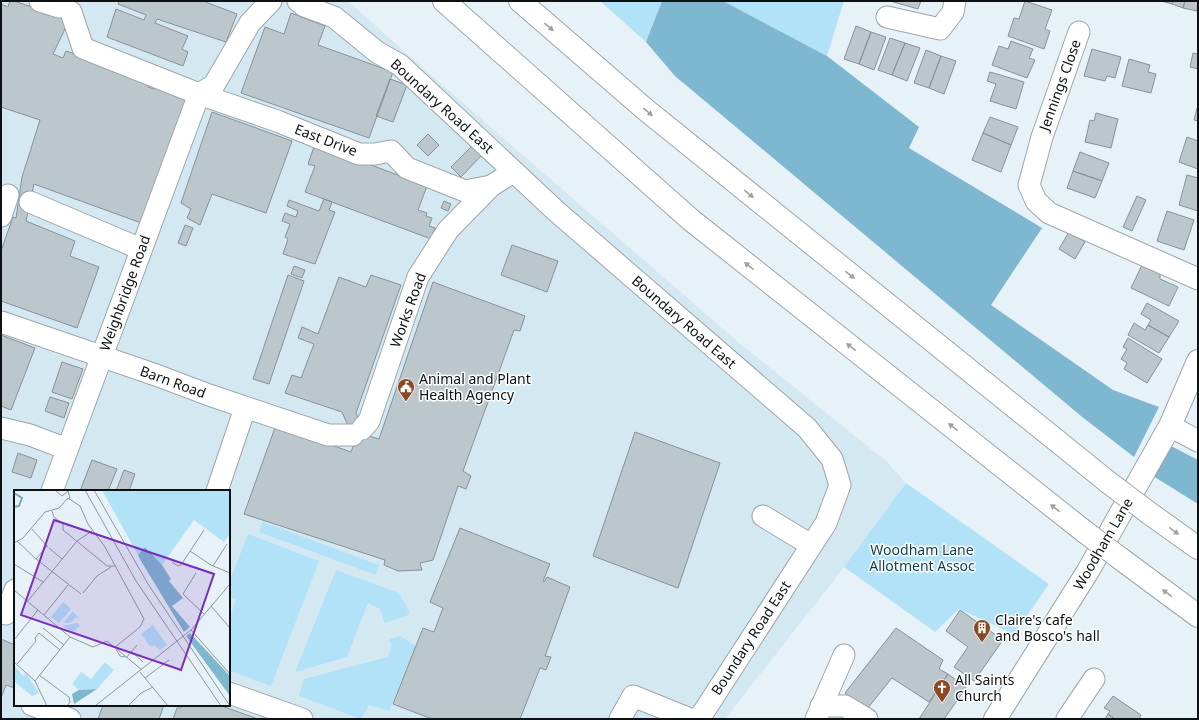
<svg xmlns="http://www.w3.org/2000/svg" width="1199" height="720" viewBox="0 0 1199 720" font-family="'Noto Sans',sans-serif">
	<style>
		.built { fill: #d3e8f0; fill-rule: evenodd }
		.green { fill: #b2e2f8 }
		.forest { fill: #7eb7d0 }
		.building { fill: #bbc7cc; stroke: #879298 }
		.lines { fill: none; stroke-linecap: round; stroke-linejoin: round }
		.minor-casing { stroke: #9ba7ac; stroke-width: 23 }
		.major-casing { stroke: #9ba7ac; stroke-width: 24 }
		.highway-casing { stroke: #9ba7ac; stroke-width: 24 }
		.minor { stroke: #fff; stroke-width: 21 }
		.major { stroke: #fff; stroke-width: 22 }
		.highway { stroke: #fff; stroke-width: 22 }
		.highway-bridge-casing { stroke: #9ba7ac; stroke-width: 24; stroke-linecap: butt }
		.highway-bridge { stroke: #fff; stroke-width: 22 }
		.oneway { fill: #9ea0a1 }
		.labels { text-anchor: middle; stroke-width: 3; stroke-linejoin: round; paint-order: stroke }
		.street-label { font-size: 14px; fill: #0d1113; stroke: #fff }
		.poi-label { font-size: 14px; fill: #0d1113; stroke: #fff; text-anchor: start }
		.park-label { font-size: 14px; fill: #0d3f51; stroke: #fff }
		.inset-river { fill: none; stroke: #74acc5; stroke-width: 2 }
		.inset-road { fill: none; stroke: #8f989c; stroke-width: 1 }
		.view { fill: #7b2cbf; fill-opacity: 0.15; stroke: #7b2cbf; stroke-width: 2 }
		.inset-edge { fill: none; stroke: #0d1113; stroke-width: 2 }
	</style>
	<rect width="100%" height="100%" fill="#e6f2f7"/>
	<!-- built -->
	<path class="built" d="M1,1H348L425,70L738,342L886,461L906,483L844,567L726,718L728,719H1ZM15,491H229V705H15Z"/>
	<!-- green -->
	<path class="green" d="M600,1H662L646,42Z
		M723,1H844L827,56Z
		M906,483L1049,584L1014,634L959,609L935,632L844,567Z
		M263,522L379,565L376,575L259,532Z
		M248,534L319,561L271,686L229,670V621L236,599L229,597V583Z
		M336,570L399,593L409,611L408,615L385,623L380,609L368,603L347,657L295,672Z
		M400,636L416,646L389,711L369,705L361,719L299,696L304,679L388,657L392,644L389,642L390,639Z"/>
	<!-- forest -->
	<path class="forest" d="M662,1H723L827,56L919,127L909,148L1042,228L991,305L1113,390L1159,407L1134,457L1081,416L675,76L646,42Z
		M1171,446L1198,460V504L1153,476Z"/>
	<!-- building -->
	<path class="building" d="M10,1H14L56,15L62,1H75L64,31L53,54L63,58L66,51L109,66L150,82L148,87L154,89L156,84L189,97L144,224L34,184L26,221L75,241L70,256L99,267L77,328L1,301V251L13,217L16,218L22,177L40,120L1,107V4L8,7Z
		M119,1H203L237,14L226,42L157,19L155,23L188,36L182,49L188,52L183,66L107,37L116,9L144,20L146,15L118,4Z
		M890,1H921L918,9Z
		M1025,1L1052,10L1045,29L1050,31L1044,49L1008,36L1014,18L1019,19Z
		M1161,1H1173L1172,4Z
		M1173,1H1185L1183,8L1172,4Z
		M1185,1H1198L1197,11L1183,8Z
		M291,13L325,26L318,45L393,72L369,138L241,93L265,27L284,34Z
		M856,26L871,32L859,64L844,59Z
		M871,32L886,37L874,70L859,64Z
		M890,38L905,43L892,75L878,70Z
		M1011,41L1033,49L1029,58L1035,60L1027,78L992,65L999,46L1008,49Z
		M905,43L920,48L907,81L892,75Z
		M1092,49L1121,57L1115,78L1107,76L1105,81L1084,76Z
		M926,50L941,56L929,88L914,83Z
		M1193,53L1198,54V69L1190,67Z
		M941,56L956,61L944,94L929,88Z
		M1129,59L1150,65L1148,72L1156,74L1151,93L1122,86Z
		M990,72L1024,82L1016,109L990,101L996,84L987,81Z
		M390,79L407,85L393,122L376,116Z
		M1197,108H1198V121L1194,120Z
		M212,112L292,141L266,213L212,194L200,225L187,218L191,209L181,203Z
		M1096,113L1118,119L1111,148L1085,142L1090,120L1094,121Z
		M990,117L1018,127L1011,145L983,133Z
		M983,133L1011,145L1001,172L972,160Z
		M428,134L439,145L428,156L417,145Z
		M1187,137L1198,141V169L1179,162Z
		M315,144L427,186L418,210L427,213L426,216L432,218L429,226L435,228L431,239L305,192L315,166L308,164Z
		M473,145L483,154L461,177L451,167Z
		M1080,152L1109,163L1102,181L1073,171Z
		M1073,171L1102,181L1095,198L1067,188Z
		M1187,175L1198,178V211L1179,205Z
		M1137,196L1146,200L1132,231L1123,227Z
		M324,199L332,202L329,210L335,212L315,264L283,254L288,239L285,237L290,224L282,221L285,213L296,217L298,211L287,206L289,200L319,211Z
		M444,201L451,204L448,211L441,208Z
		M1167,211L1194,220L1184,250L1157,241Z
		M185,225L193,228L186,246L178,243Z
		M1069,232L1085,242L1075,259L1059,249Z
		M512,245L558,261L547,292L501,275Z
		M1142,265L1160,274V279L1178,287L1169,306L1131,288Z
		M294,266L305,270L302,278L291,274Z
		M288,275L304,281L269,384L253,379Z
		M371,275L401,285L356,413L366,435L379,439L433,282L525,316L520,331L514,330L463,471L471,476L466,489L458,486L433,560L420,563L422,570L398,571L384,565L385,560L244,514L276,425L351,452L355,441L342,412L285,393L292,375L301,378L314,344L298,338L302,327L318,334L339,277L366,287Z
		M1147,303L1179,321L1169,337L1148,325L1151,320L1141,314Z
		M1134,323L1145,330L1148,325L1169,337L1159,353L1128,335Z
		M1,335L35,348L11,410L1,406Z
		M1128,338L1162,359L1147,383L1124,369L1127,363L1121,359L1127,349L1123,347Z
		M62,362L83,369L72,399L52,392Z
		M50,397L69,403L64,418L45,411Z
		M635,432L720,463L678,588L593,556Z
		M18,453L37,460L31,478L12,472Z
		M92,460L117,469L108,491H80Z
		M124,470L135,474L129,491H116Z
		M460,528L550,564L543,581L544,582L547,577L570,587L545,656L551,657L546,670L540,668L520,719H432L393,704L423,628L434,632L443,608L430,602Z
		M960,610L1003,640L974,681L954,667L968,647L946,631Z
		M896,628L943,660L939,669L948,674L929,702L892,678L867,709L845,693Z
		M1,639L15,645V688L6,685L1,698Z
		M948,674L966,688L944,719H919Z
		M1113,696L1141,715L1139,719H1115L1108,714L1110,711L1104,708Z
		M103,705H164L159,719H98Z
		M183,705H219L258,719H173L177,708H181Z
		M1108,714L1115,719H1105Z"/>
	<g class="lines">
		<defs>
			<path id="minor" d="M40,1L59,7
				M298,1L304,6L334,17L377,52L400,65L556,211L807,428L832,459L840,485L826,523L699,719
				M71,12L83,48L199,94L277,121L359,154H375L391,151L407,168L465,191L491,186L513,172
				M887,17L940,29L953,12L955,1
				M1079,32L1042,137L1029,185L1036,201L1049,213L1198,279
				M199,94L214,85L250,23L271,1
				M30,202L141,249
				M1,216L8,195
				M1,322L156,375L209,395L328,435H353
				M1170,426L1198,441
				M1,428L30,435L67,449
				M362,429L369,421L418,277L448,230L491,186
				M52,491L199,94
				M217,491L245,408
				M763,516L811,545
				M6,614L15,590
				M229,693L302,719
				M32,705L70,719
				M821,706H845L867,719
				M620,719L633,696L690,719
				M816,719L844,655
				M1067,719L1094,679"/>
			<path id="major" d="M995,719L1088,571L1170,426L1198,361"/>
			<path id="highway" d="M444,1L691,220L1085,532
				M520,1L646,110L1108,482
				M1149,513L1198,548
				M1121,559L1198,616"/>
		</defs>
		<!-- minor casing -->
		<use href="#minor" class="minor-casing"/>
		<!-- major casing -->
		<use href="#major" class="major-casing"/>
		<!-- highway casing -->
		<use href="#highway" class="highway-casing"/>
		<!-- minor -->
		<use href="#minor" class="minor"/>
		<!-- major -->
		<use href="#major" class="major"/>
		<!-- highway -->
		<use href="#highway" class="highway"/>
		<defs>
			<path id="highway-bridge" d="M1108,482L1149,513
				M1085,532L1121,559"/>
		</defs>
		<!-- highway-bridge casing -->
		<use href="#highway-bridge" class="highway-bridge-casing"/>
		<!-- highway-bridge -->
		<use href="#highway-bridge" class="highway-bridge"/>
	</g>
	<!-- one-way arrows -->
	<defs><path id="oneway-solid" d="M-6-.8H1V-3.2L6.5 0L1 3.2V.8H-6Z"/></defs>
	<g class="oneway">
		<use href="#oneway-solid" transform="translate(549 27) rotate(41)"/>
		<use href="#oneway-solid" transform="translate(648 112) rotate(40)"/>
		<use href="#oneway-solid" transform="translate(749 194) rotate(39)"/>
		<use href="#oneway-solid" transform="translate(749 266) rotate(-142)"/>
		<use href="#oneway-solid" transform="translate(850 275) rotate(39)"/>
		<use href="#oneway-solid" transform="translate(851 347) rotate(-142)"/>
		<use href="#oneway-solid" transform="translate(953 427) rotate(-142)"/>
		<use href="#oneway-solid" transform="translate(1055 508) rotate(-142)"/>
		<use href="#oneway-solid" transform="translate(1174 531) rotate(36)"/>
		<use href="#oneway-solid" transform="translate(1167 593) rotate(-144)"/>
	</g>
	<!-- icons -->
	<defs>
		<symbol id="civic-pin" viewBox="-11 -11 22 30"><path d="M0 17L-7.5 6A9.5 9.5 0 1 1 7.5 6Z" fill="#8e4821" stroke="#fff"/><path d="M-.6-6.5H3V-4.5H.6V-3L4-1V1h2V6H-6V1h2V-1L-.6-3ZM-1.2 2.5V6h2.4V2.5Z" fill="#fff"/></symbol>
		<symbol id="building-pin" viewBox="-11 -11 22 30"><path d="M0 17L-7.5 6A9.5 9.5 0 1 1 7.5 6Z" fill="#8e4821" stroke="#fff"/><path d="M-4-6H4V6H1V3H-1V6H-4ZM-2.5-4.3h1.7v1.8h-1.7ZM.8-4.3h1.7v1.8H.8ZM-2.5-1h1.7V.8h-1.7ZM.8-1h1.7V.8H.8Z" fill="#fff"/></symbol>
		<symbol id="church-pin" viewBox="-11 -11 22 30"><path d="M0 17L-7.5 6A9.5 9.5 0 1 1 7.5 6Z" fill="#8e4821" stroke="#fff"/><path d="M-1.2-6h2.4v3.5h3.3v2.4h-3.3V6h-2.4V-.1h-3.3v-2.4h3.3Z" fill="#fff"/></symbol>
	</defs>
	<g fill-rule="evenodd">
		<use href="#civic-pin" x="396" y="377" width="20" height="27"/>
		<use href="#building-pin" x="972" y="618" width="20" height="27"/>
		<use href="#church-pin" x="932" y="678" width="20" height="27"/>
	</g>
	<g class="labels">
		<!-- street labels -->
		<g class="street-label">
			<text transform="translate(1060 85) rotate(-70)" y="5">Jennings Close</text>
			<text transform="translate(442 106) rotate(42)" y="5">Boundary Road East</text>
			<text transform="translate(326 140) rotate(21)" y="5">East Drive</text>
			<text transform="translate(125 293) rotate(-70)" y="5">Weighbridge Road</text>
			<text transform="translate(408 310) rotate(-70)" y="5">Works Road</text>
			<text transform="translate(684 322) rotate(41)" y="5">Boundary Road East</text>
			<text transform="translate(173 382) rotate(20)" y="5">Barn Road</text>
			<text transform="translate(1103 544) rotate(-60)" y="5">Woodham Lane</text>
			<text transform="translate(751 638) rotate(-57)" y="5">Boundary Road East</text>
		</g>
		<!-- poi labels -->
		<g class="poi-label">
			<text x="419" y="384">Animal and Plant<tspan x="419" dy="16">Health Agency</tspan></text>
			<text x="995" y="625">Claire's cafe<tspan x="995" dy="16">and Bosco's hall</tspan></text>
			<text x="955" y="685">All Saints<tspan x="955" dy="16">Church</tspan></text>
		</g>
		<!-- park labels -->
		<g class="park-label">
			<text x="922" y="555">Woodham Lane<tspan x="922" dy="16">Allotment Assoc</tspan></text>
		</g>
	</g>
	<!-- overview -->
	<g transform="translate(14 490)">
		<rect width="216" height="216" fill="#e6f2f7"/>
		<path d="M88,0H216V44L210,52L180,30L148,75L131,57L124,65ZM49,112L57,119L45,133L37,127ZM59,121L66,130L62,127L56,133H49ZM63,133L66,135L60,142L48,136ZM139,135L153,155L146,160L140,155L136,156L127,144ZM91,172L100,180L83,199L65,200L58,194L67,182L77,189ZM0,175L9,186L12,183L25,203L18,206L0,191Z" fill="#b2e2f8"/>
		<path d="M131,57L148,75L157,89L155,91L169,108L158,116L176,137L170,142L127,71L124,65ZM176,143L216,186V206L172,146ZM83,199L60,214L58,204L65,200Z" fill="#7eb7d0"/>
		<path class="inset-river" d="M0,3L8,8L5,16L0,17"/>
		<path class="inset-road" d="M41,0L48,6L54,1L56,8M71,0L122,91L207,216M80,0L134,94L216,216M38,21L40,27L48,33M49,34V40L81,66L93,76H101M18,39L34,57M3,51L22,69L67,104M0,53L9,48L31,22L45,18L54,8L66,16L74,34L91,57L130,129L126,137L100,158M35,58L48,69M176,61L197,75L216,83M22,69L33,56M158,72L164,76L167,75L190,40M0,74L29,92M199,76L213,54M182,83L169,104L190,124M0,100L56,147L79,157L93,151L128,180M69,103L83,86L97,77M13,112L63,51L78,41M197,116L216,138M30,125L54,95M29,138L50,155M177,140L216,184M0,150L24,120M102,159L106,166L111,167M117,161L129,172M112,168L123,155M0,172L21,191L33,216M3,174L22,151L21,148L25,143L46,160M126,182L154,216M25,185L55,207L56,212L53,216M131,188L155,170M21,191L56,147M81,216L177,140L216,94M114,216L127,203L139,197"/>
		<path class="view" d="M40,30L200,84L167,180L7,125Z"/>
		<rect width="216" height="216" class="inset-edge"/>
	</g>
	<!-- border -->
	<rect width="1199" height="720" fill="none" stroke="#0d1113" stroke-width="4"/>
</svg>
